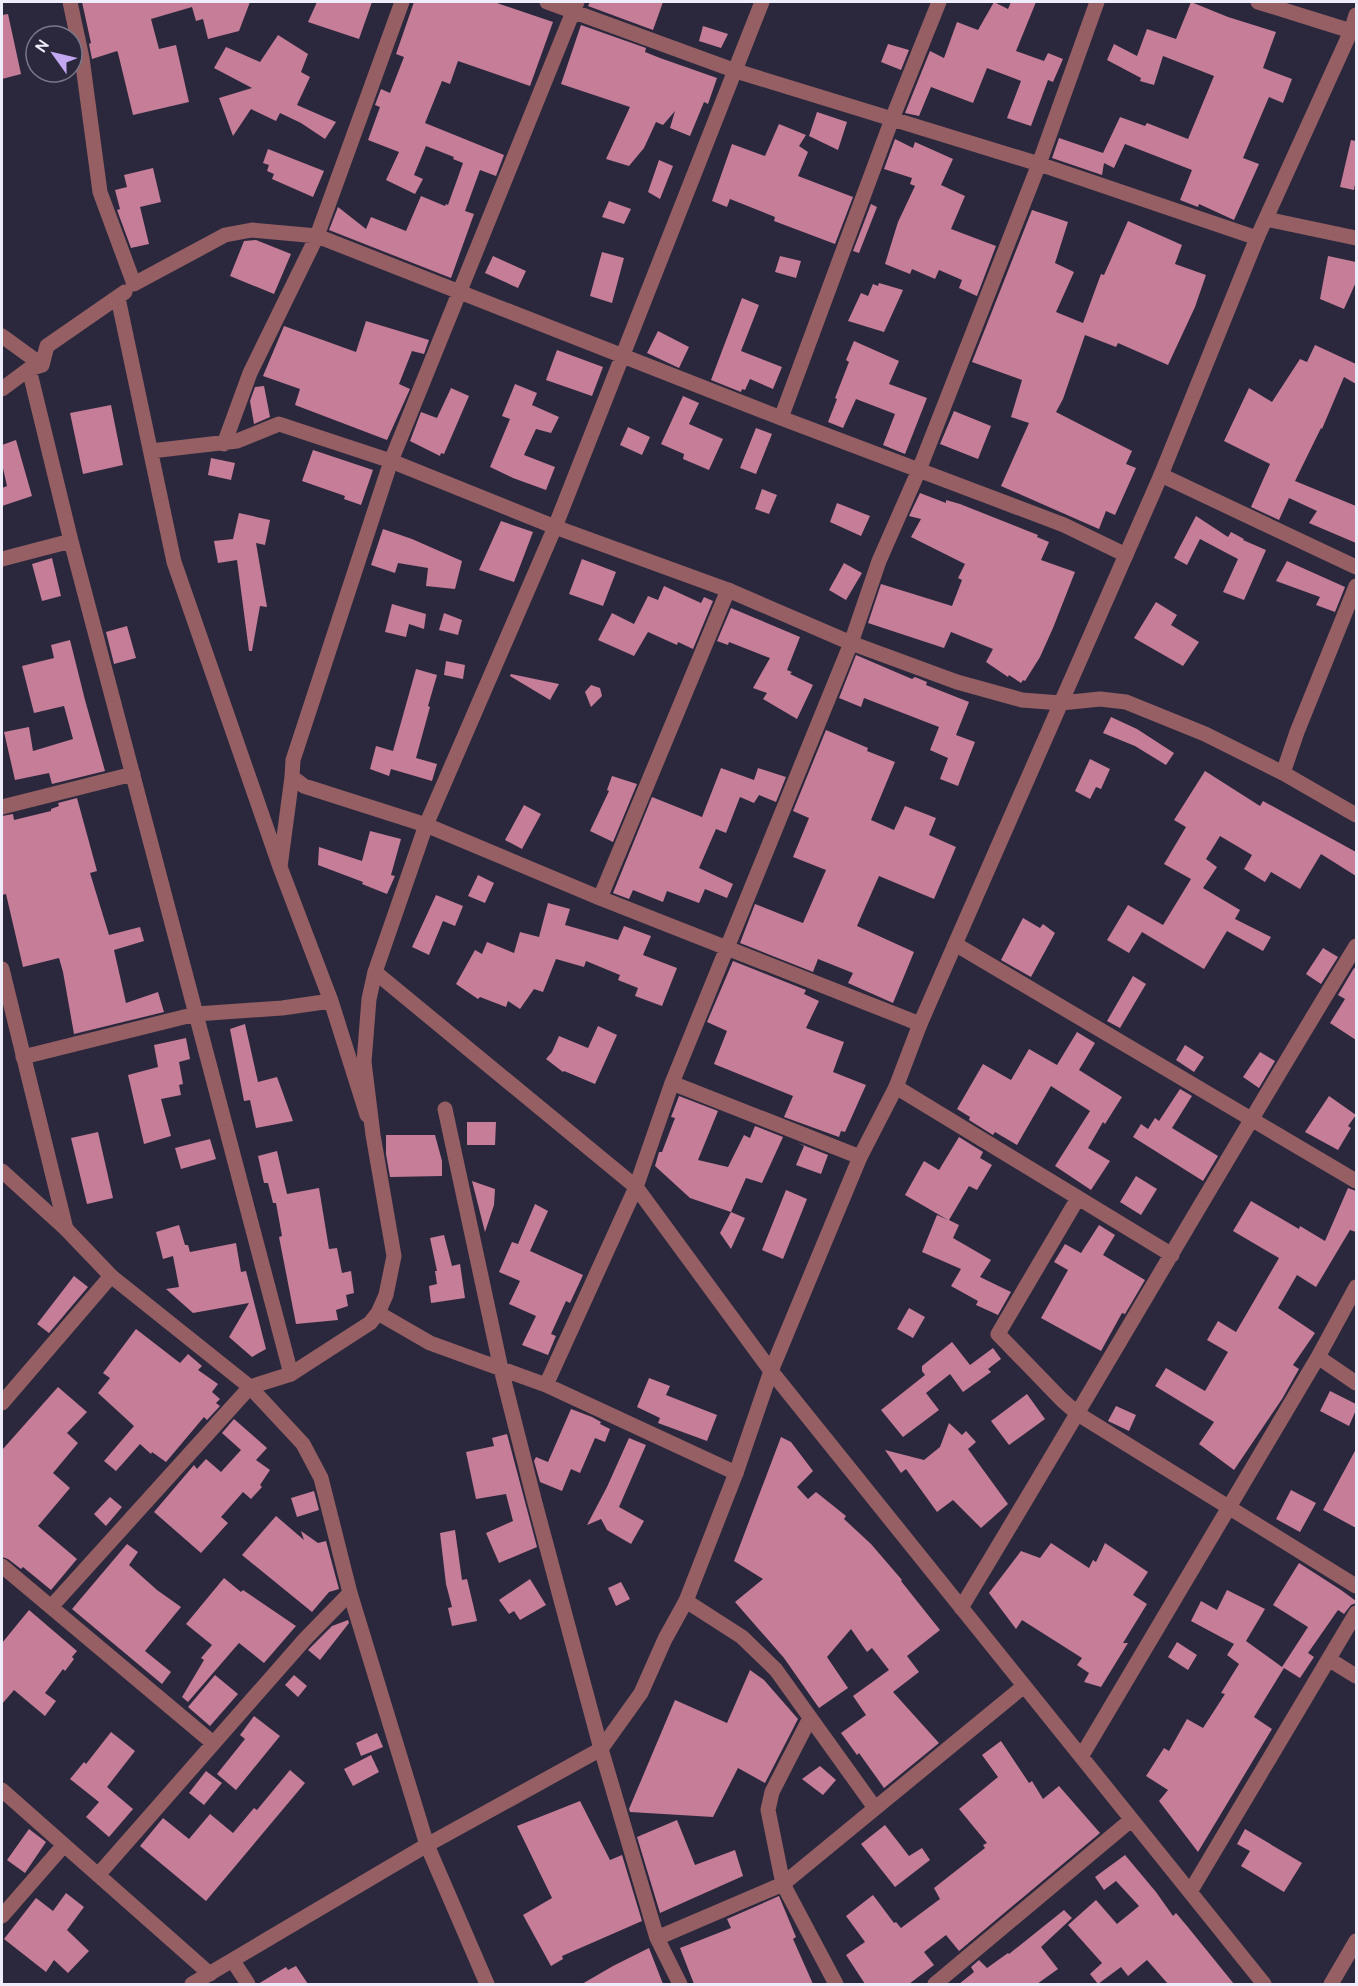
<svg xmlns="http://www.w3.org/2000/svg" width="1358" height="1986" viewBox="0 0 1358 1986" font-family="Cabin,sans-serif">
	<style>
		.building { fill: #c67d97 }
		.lines { fill: none; stroke-linecap: round; stroke-linejoin: round }
		.minor { stroke: #955f64; stroke-width: 15 }
		.tertiary { stroke: #955f64; stroke-width: 15 }
	</style>
	<rect width="100%" height="100%" fill="#2b283e"/>
	<!-- building -->
	<path class="building" d="M82,2H250L239,31L208,39L203,19L196,21L192,7L151,19L159,49L176,45L189,102L133,115L118,53L117,51L92,59L89,44L91,43Z
		M317,2H372L359,39L308,22Z
		M414,2H494L553,22L530,86L458,61L450,84L442,81L425,123L504,155L496,176L480,170L465,211L474,214L451,278L329,230L338,207L366,229L371,217L406,231L421,196L445,206L446,204L448,205L463,163L453,159L454,157L426,146L414,175L423,179L415,194L386,180L399,152L368,140L380,107L375,105L381,89L390,93L404,57L396,54Z
		M590,2H663L653,30L588,6Z
		M994,2L1008,9L1011,2H1036L1016,51L1044,61L1048,53L1063,59L1053,82L1048,80L1031,126L1007,118L1021,81L987,68L973,103L931,87L919,116L905,113L930,51L944,58L957,22L978,30Z
		M1191,2L1228,17L1276,32L1263,68L1292,79L1283,103L1269,97L1243,158L1259,164L1234,220L1199,204L1198,207L1180,200L1192,170L1125,144L1114,168L1104,163L1102,175L1052,158L1059,138L1103,153L1120,117L1145,126L1147,123L1188,139L1214,76L1163,56L1154,85L1140,81L1141,78L1107,60L1114,44L1137,56L1147,29L1176,39Z
		M8,14L21,74L2,79V15Z
		M581,25L646,48L645,52L660,58L717,78L708,104L704,102L690,136L670,128L675,111L663,125L656,122L644,148L629,166L606,159L630,107L561,84Z
		M703,26L728,34L721,48L699,41Z
		M278,35L308,54L301,72L310,77L297,105L336,122L325,139L301,123L280,113L276,121L251,109L233,136L219,98L252,88L214,68L226,47L260,62Z
		M888,44L909,50L901,70L881,62Z
		M817,112L847,122L838,150L809,136Z
		M779,124L806,135L799,146L808,152L798,176L853,197L835,244L774,221L775,217L730,199L727,207L712,201L732,144L765,156Z
		M895,139L913,148L915,142L953,159L941,185L965,196L951,229L996,246L977,296L959,288L962,280L939,270L935,279L912,269L910,274L885,264L898,222L915,186L910,184L912,178L884,169Z
		M1351,140L1356,141V178L1354,190L1340,187Z
		M268,149L324,171L313,197L272,179L274,174L267,171L269,165L263,163Z
		M659,160L673,166L660,199L648,192Z
		M153,168L161,202L140,207L149,244L131,248L117,210L120,209L115,190L127,187L124,175Z
		M609,201L631,209L624,224L602,217Z
		M871,204L877,207L859,253L853,251Z
		M1032,210L1068,222L1055,263L1074,272L1056,312L1083,323L1101,274L1104,275L1128,221L1182,245L1175,264L1206,275L1195,307L1168,365L1118,343L1116,347L1085,335L1063,399L1056,412L1132,451L1126,464L1136,468L1115,515L1106,511L1099,529L1001,486L1029,423L1011,417L1022,380L972,362Z
		M256,240L291,254L274,294L230,276L244,241Z
		M602,252L624,258L612,303L590,296Z
		M493,256L526,271L518,288L485,273Z
		M780,256L801,261L796,278L775,272Z
		M1328,256L1356,262V282L1344,309L1320,299Z
		M879,283L903,290L884,332L848,321L861,293L868,296L873,284L878,286Z
		M742,298L759,305L741,351L782,367L773,389L750,379L745,390L742,389L741,392L711,380Z
		M366,321L429,340L424,354L412,351L399,384L410,389L387,440L295,405L300,389L263,376L284,326L356,352Z
		M658,331L689,347L679,368L647,353Z
		M854,341L899,361L889,384L927,398L905,454L883,445L895,414L856,399L843,428L828,422L837,399L835,398L849,362L846,360Z
		M1315,345L1356,364V384L1344,377L1322,429L1321,428L1295,481L1356,506V543L1309,523L1317,511L1289,498L1279,520L1251,507L1270,464L1224,441L1249,388L1272,402L1300,359L1307,362Z
		M557,350L603,367L592,396L546,380Z
		M515,384L537,393L532,405L559,417L551,433L536,429L524,455L555,467L546,490L513,478L490,467L510,419L502,416Z
		M264,386L270,417L254,424L250,401L255,387Z
		M451,388L469,396L444,454L441,453L440,456L410,441L421,412L437,418Z
		M683,396L699,403L689,424L723,439L709,470L683,459L684,454L661,444Z
		M111,405L123,465L83,474L70,413Z
		M954,411L991,426L978,459L940,444Z
		M628,427L650,437L642,455L620,445Z
		M756,428L772,434L756,474L740,468Z
		M16,440L32,496L2,506V488L7,486L2,464V445Z
		M313,450L373,470L361,505L344,499L345,496L302,481Z
		M211,458L235,463L231,480L208,475Z
		M762,489L777,495L769,514L755,509Z
		M920,493L946,503V500L960,504L1038,535L1037,537L1049,542L1041,560L1075,572L1053,628L1040,657L1025,681L1023,680L1021,683L1009,675L1008,677L986,662L993,649L951,632L944,648L868,623L881,584L952,606L962,580L958,578L965,564L911,537L921,519L909,516Z
		M837,503L870,516L861,536L830,522Z
		M239,513L270,520L265,545L256,543L267,607L260,606L252,651H249L237,560L218,563L214,541L233,539Z
		M1196,516L1228,537L1231,532L1244,539L1243,540L1266,550L1244,600L1223,592L1238,559L1200,539L1187,565L1174,558Z
		M501,521L533,532L514,582L479,570Z
		M383,529L412,539L462,561L455,589L426,586L428,568L398,563L395,573L371,565Z
		M52,558L61,596L42,601L32,564Z
		M582,559L616,572L603,606L569,594Z
		M1287,561L1345,587L1335,612L1316,605L1320,597L1276,581Z
		M844,563L862,573L846,600L829,590Z
		M664,586L701,603L704,597L713,601L693,649L678,642L677,645L648,632L634,656L598,640L612,613L634,624L648,596L658,600Z
		M1156,602L1177,615L1171,625L1199,642L1183,666L1134,638Z
		M392,604L426,614L424,629L409,624L406,637L385,632Z
		M731,608L800,637L787,670L792,672L790,674L813,685L797,719L763,699L767,693L753,688L770,658L729,642L728,645L717,641Z
		M444,613L462,620L458,635L439,630Z
		M127,626L136,658L114,664L106,632Z
		M70,640L85,700L105,771L52,784L49,773L15,780L4,732L29,727L33,751L73,739L64,706L34,713L22,666L54,658L51,645Z
		M856,655L912,679L915,677L927,682L926,685L969,702L956,735L975,742L958,786L940,779L948,758L930,750L939,727L864,698L861,707L839,698Z
		M446,661L465,665L463,679L444,675Z
		M416,669L437,675L428,706L430,707L416,758L437,764L432,781L391,769L389,776L370,769L376,746L393,751Z
		M511,674L559,684L550,700L510,676Z
		M591,685L600,688L602,696L591,707L585,692Z
		M1111,717L1137,729L1174,753L1166,765L1135,746L1103,733Z
		M826,730L868,748L867,751L895,762L871,820L894,830L905,806L936,818L929,835L956,847L934,899L879,876L857,926L914,952L893,1003L848,983L853,973L818,959L813,972L740,943L755,904L803,923L826,870L793,857L809,818L793,811Z
		M1090,759L1110,769L1101,789L1096,787L1090,799L1075,791Z
		M721,768L754,780L758,768L786,777L776,802L759,795L754,803L740,797L726,833L716,829L699,868L733,884L727,898L705,889L699,903L667,891L663,902L633,890L629,899L613,893L652,797L702,817Z
		M1205,771L1260,806L1263,801L1356,852V876L1321,854L1300,889L1271,872L1265,882L1244,869L1252,855L1220,836L1206,859L1217,867L1203,888L1240,910L1235,919L1271,937L1263,951L1227,931L1204,969L1142,932L1129,953L1107,940L1128,905L1163,925L1191,879L1164,864L1186,827L1174,820Z
		M612,776L637,784L613,842L590,831L609,791L607,790Z
		M77,798L97,871L90,873L109,935L140,927L144,941L114,950L126,1003L158,992L164,1012L74,1034L63,972L59,958L23,967L6,894L2,895V816L13,814L14,820L51,811V809L59,806L58,803Z
		M524,805L541,814L522,849L505,840Z
		M370,831L401,839L391,875L395,876L387,894L362,884L363,882L318,865L319,847L362,861Z
		M478,875L494,883L485,903L468,896Z
		M436,895L463,906L455,926L443,921L429,955L412,947Z
		M548,903L570,909L565,925L618,940L624,926L651,936L643,955L677,968L662,1006L635,996L638,988L618,980L620,975L586,961L584,967L556,959L543,992L534,989L520,1009L508,1001L506,1007L480,997L478,999L456,984L475,950L482,954L487,942L514,953L520,932L539,937Z
		M1023,918L1040,928L1043,924L1055,933L1031,977L1001,960Z
		M1323,948L1338,957L1321,984L1306,974Z
		M733,961L806,990L804,994L819,1001L806,1028L844,1042L833,1072L866,1085L845,1132L841,1131L839,1137L784,1117L793,1096L714,1064L727,1031L707,1022Z
		M1354,968L1356,969V1040L1330,1023L1345,999L1338,995Z
		M1133,976L1146,984L1120,1028L1107,1021Z
		M245,1024L258,1082L277,1077L293,1121L256,1128L250,1100L244,1101L230,1029Z
		M598,1026L617,1035L595,1084L564,1071L563,1072L546,1059L552,1052L559,1036L588,1048Z
		M1077,1032L1095,1043L1079,1070L1122,1097L1105,1124L1103,1122L1088,1148L1110,1161L1091,1190L1055,1166L1090,1111L1051,1086L1017,1145L995,1132L993,1135L969,1120L970,1117L957,1109L983,1064L1011,1080L1029,1049L1057,1065Z
		M186,1038L190,1059L179,1062L183,1084L179,1085L181,1095L161,1099L171,1136L144,1144L128,1075L158,1067L154,1045Z
		M1185,1045L1204,1057L1194,1072L1176,1060Z
		M1260,1052L1275,1061L1259,1088L1243,1077Z
		M1180,1089L1192,1096L1172,1128L1218,1156L1203,1181L1133,1137L1141,1124L1148,1129L1155,1118L1159,1121Z
		M679,1096L718,1111L698,1160L728,1167L744,1135L750,1138L755,1126L783,1137L762,1183L746,1178L731,1212L690,1198L655,1166L659,1152H662L675,1118L671,1117Z
		M1329,1096L1356,1115L1348,1126L1351,1128L1338,1150L1305,1132Z
		M467,1122H496L495,1145H467Z
		M98,1132L113,1198L87,1204L71,1138Z
		M386,1135H435L442,1161V1176L390,1177L386,1154Z
		M959,1137L983,1152L980,1158L992,1165L977,1190L969,1186L949,1220L959,1225L953,1238L991,1260L980,1277L1011,1292L998,1315L976,1305L978,1301L951,1286L961,1269L922,1252L937,1215L948,1220L905,1195L924,1161L939,1170Z
		M210,1139L216,1159L181,1169L175,1148Z
		M798,1143L828,1155L821,1174L796,1165L804,1146Z
		M277,1151L287,1194L319,1188L329,1249L337,1248L342,1273L351,1271L354,1293L346,1295L348,1306L336,1310L338,1320L296,1324L279,1237L282,1236L276,1203H273L268,1183H264L258,1156Z
		M1136,1176L1157,1189L1141,1215L1120,1202Z
		M472,1181L495,1189L494,1205L485,1232Z
		M1348,1188L1356,1191V1232L1350,1230L1316,1287L1297,1275L1278,1308L1315,1333L1293,1365L1299,1369L1282,1399L1234,1470L1199,1444L1214,1422L1155,1386L1166,1368L1205,1391L1228,1352L1207,1340L1218,1321L1236,1332L1279,1258L1233,1231L1251,1201L1299,1229L1300,1226L1325,1241Z
		M786,1190L807,1199L783,1259L762,1250Z
		M535,1204L548,1211L530,1251L583,1275L570,1303L566,1301L551,1334L556,1336L548,1355L522,1345L536,1316L509,1304L520,1281L499,1272L512,1242L518,1244Z
		M731,1212L745,1218L731,1249L720,1233Z
		M179,1225L185,1245H188L190,1252L236,1243L241,1272L246,1271L266,1349L252,1357L229,1337L249,1303L193,1313L166,1289L179,1287L173,1256L163,1259L156,1232Z
		M1099,1225L1115,1235L1103,1255L1145,1280L1125,1314L1122,1313L1101,1351L1041,1318L1068,1270L1054,1262L1065,1244L1081,1253Z
		M444,1235L452,1266L460,1264L465,1298L431,1303L429,1286L437,1284L435,1271H437L430,1238Z
		M74,1276L88,1287L49,1333L37,1324Z
		M909,1308L925,1317L913,1338L897,1329Z
		M136,1329L180,1363L188,1354L202,1366L198,1370L218,1384L212,1392L220,1399L216,1403L220,1406L207,1420L204,1417L166,1462L152,1452L151,1454L140,1444L116,1471L104,1461L134,1426L98,1393L110,1378L103,1373Z
		M952,1342L970,1365L993,1348L1001,1359L988,1369L991,1372L963,1392L950,1374L926,1393L939,1410L903,1437L881,1410L925,1375L922,1371V1366Z
		M649,1378L670,1386L666,1395L717,1415L707,1441L658,1423L660,1418L637,1407Z
		M58,1387L87,1412L67,1433L78,1443L53,1473L70,1488L38,1526L77,1559L51,1590L23,1567L21,1569L8,1559L2,1557V1450Z
		M1330,1391L1356,1404V1410L1349,1426L1320,1411Z
		M1027,1394L1045,1419L1009,1445L991,1421Z
		M1116,1406L1136,1415L1129,1431L1108,1421Z
		M571,1409L592,1417L601,1422L600,1424L610,1429L605,1442L595,1438L580,1473L571,1469L562,1491L540,1482L534,1461L536,1457L548,1462Z
		M234,1419L267,1448L256,1460L270,1470L260,1485L262,1487L251,1499L243,1492L221,1517L228,1523L201,1553L154,1512L194,1465L197,1469L206,1459L221,1472L241,1450L222,1433Z
		M949,1423L962,1435L966,1431L976,1442L968,1449L1008,1504L981,1528L953,1500L937,1512L906,1469L901,1473L885,1450L924,1460L940,1447Z
		M507,1434L537,1547L499,1563L486,1533L513,1521L506,1494L476,1499L466,1452L494,1446L492,1438Z
		M781,1437L791,1442L813,1471L797,1487L808,1499L816,1492L846,1516L844,1519L871,1544L902,1580L901,1581L940,1630L907,1656L919,1672L893,1692L939,1743L884,1788L859,1753L857,1755L841,1733L866,1715L853,1696L889,1670L872,1648L867,1652L851,1629L827,1657L848,1688L819,1708L784,1658L735,1602L763,1579L734,1561Z
		M629,1438L646,1445L619,1507L644,1521L631,1544L607,1530L601,1519L587,1525L607,1487Z
		M1356,1449V1528L1323,1510Z
		M1291,1490L1316,1503L1300,1532L1276,1519Z
		M314,1491L319,1510L297,1517L291,1498Z
		M110,1497L122,1507L106,1526L94,1514Z
		M276,1516L304,1540L301,1531L318,1543L326,1541L339,1589L329,1592L312,1612L242,1555Z
		M455,1530L462,1580L467,1579L477,1621L452,1626L448,1608L452,1607L446,1584L440,1533Z
		M1051,1543L1089,1568L1093,1560L1096,1562L1105,1543L1148,1572L1133,1595L1147,1604L1123,1643H1128L1101,1687L1084,1682L1089,1673L1077,1665L1082,1658L1022,1620L1016,1629L989,1593L1021,1551L1040,1558Z
		M127,1544L138,1552L129,1565L157,1590L181,1607L145,1651L171,1672L162,1684L72,1609Z
		M1299,1563L1341,1590L1356,1601V1603L1351,1605L1344,1614L1338,1610L1308,1653L1314,1657L1300,1678L1284,1668L1254,1717L1272,1729L1198,1852L1159,1801L1168,1790L1146,1776L1164,1748L1169,1751L1187,1719L1203,1728L1225,1694L1221,1693L1239,1664L1227,1655L1234,1644L1191,1621L1201,1601L1217,1610L1227,1590L1265,1609L1246,1641L1282,1667L1308,1627L1273,1605Z
		M224,1578L241,1592L243,1590L296,1626L264,1663L239,1643L188,1702L182,1697L204,1660L201,1658L212,1645L186,1624Z
		M530,1579L546,1605L520,1620L514,1611L509,1614L499,1600Z
		M621,1582L630,1599L616,1606L608,1588Z
		M29,1610L77,1651L72,1657L74,1659L65,1671L63,1669L45,1693L56,1701L45,1716L14,1690L2,1704V1643Z
		M348,1620L349,1623L320,1660L308,1650L332,1626Z
		M1177,1642L1197,1655L1188,1670L1168,1657Z
		M750,1670L764,1680L798,1719L765,1783L738,1768L713,1817L630,1812L629,1809L675,1700L727,1723Z
		M215,1675L238,1694L210,1726L188,1707Z
		M294,1675L307,1686L298,1697L285,1685Z
		M254,1716L280,1736L236,1790L217,1774L245,1739L240,1735Z
		M111,1732L135,1751L107,1787L133,1809L109,1837L86,1817L99,1802L70,1779L84,1762L86,1764Z
		M377,1733L383,1747L361,1756L356,1743Z
		M1001,1741L1029,1783L1032,1781L1043,1799L1059,1786L1100,1833L959,1951L946,1935L924,1952L934,1965L909,1984H865L846,1955L865,1942L846,1916L873,1895L894,1923L896,1922L901,1928L940,1899L934,1888L985,1848L983,1845L987,1843L959,1809L998,1777L982,1755Z
		M371,1755L379,1772L353,1786L344,1769Z
		M820,1766L836,1780L823,1795L802,1779Z
		M290,1770L305,1783L206,1901L140,1846L163,1818L189,1839L210,1814L233,1833L254,1808L257,1810Z
		M206,1771L222,1783L204,1805L189,1793Z
		M580,1801L610,1860L622,1855L642,1921L562,1956L563,1959L551,1966L523,1915L552,1898L517,1826Z
		M677,1820L695,1865L735,1850L743,1876L660,1913L637,1837Z
		M885,1825L909,1856L922,1848L930,1860L895,1887L861,1844Z
		M29,1829L46,1842L25,1873L7,1860Z
		M1245,1829L1302,1863L1284,1892L1241,1866L1250,1851L1237,1844Z
		M1125,1855L1156,1892L1173,1916L1176,1913L1187,1926L1234,1984H1168L1147,1960L1128,1976L1121,1967L1098,1984L1090,1974L1102,1963L1068,1925L1096,1900L1117,1924L1139,1906L1116,1881L1104,1890L1095,1877Z
		M66,1893L84,1907L67,1930L89,1951L68,1973L54,1960L46,1972L4,1939L36,1898L53,1911Z
		M779,1896L796,1937L793,1939L813,1984H694L680,1948L731,1928L727,1919Z
		M1064,1910L1072,1918L1041,1947L1058,1969L1037,1984H959L974,1972L971,1967L979,1960L987,1968L1008,1953L1009,1954Z
		M649,1948L663,1984H582L613,1966Z
		M296,1966L308,1984H258L286,1967L288,1970Z"/>
	<g class="lines">
		<!-- minor -->
		<path class="minor" d="M70,2L82,58L100,192L134,284L225,235L252,230L317,236L781,418L1064,525L1126,555
			M547,2L736,71L1039,164L1257,238
			M1258,2L1351,31
			M1266,219L1356,238
			M118,298L174,562L280,867L331,1001L367,1115
			M2,336L42,365
			M29,369L71,541L291,1374
			M2,389L29,369L42,365L47,346L125,292
			M781,418L892,119L939,2
			M224,444L250,373L317,236L402,2
			M151,451L237,441L279,424L391,461L555,527L762,2
			M1161,475L1356,567
			M2,559L71,541
			M1283,773L1297,732L1356,586
			M292,777L304,786L426,825L600,898L920,1024
			M2,807L133,774
			M280,867L292,777L293,760L391,461L577,2
			M600,898L728,590
			M955,944L1356,1181
			M375,972L636,1187L771,1371L1264,1984
			M23,1057L196,1014L282,1008L331,1001
			M672,1083L860,1157
			M896,1087L1172,1255
			M445,1109L501,1369L535,1503L601,1749L657,1938L680,1984
			M2,1171L66,1229
			M1078,1198L998,1334L1062,1400L1078,1414L1356,1586
			M378,1313L430,1343L546,1385L736,1473
			M1318,1357L1356,1383
			M546,1385L636,1187L672,1083L851,643L879,561L919,470L1039,164L1097,2
			M2,1403L111,1276
			M2,1566L213,1743
			M686,1601L742,1637L776,1670L875,1808
			M51,1607L250,1387
			M961,1608C1094,1388 1222,1165 1356,946
			M1330,1660L1356,1676
			M810,1718L772,1792L768,1810L783,1884L836,1984
			M1081,1757L1318,1357L1356,1287
			M2,1790L210,1974
			M427,1845L487,1984
			M98,1875L306,1638L350,1593
			M1190,1892L1356,1613
			M2,1916L64,1845
			M657,1938L783,1884L1024,1686
			M233,1961L248,1984
			M935,1984L1131,1820
			M1331,1984L1356,1941"/>
		<!-- tertiary -->
		<path class="tertiary" d="M2,969L66,1229L111,1276L250,1387L303,1444L321,1478L350,1593L427,1845
			M250,1387L291,1374L370,1323L378,1313L386,1295L394,1256L373,1135L364,1062L369,999L375,972L426,825L555,527L728,590L851,643L957,682L1022,700L1061,703L1100,699L1126,702L1205,734L1283,773L1356,815
			M192,1984L427,1845L601,1749L641,1693L665,1639L686,1601L736,1473L771,1371L860,1157L896,1087L920,1024L1161,475L1257,238L1351,31L1356,15"/>
	</g>
	<!-- border -->
	<rect width="1358" height="1986" fill="none" stroke="#eeedfc" stroke-width="6"/>
	<!-- north arrow -->
	<g transform="translate(54 54) rotate(304)"><circle r="28" fill="#2b283e" stroke="#79778a" stroke-width="1.5"/>
	<path d="M0-4.5L10 22L0 15L-10 22Z" fill="#c4a7f1"/>
	<text y="-9" font-size="16" font-weight="bold" text-anchor="middle" fill="#eeedfc">N</text>
	</g>
</svg>
